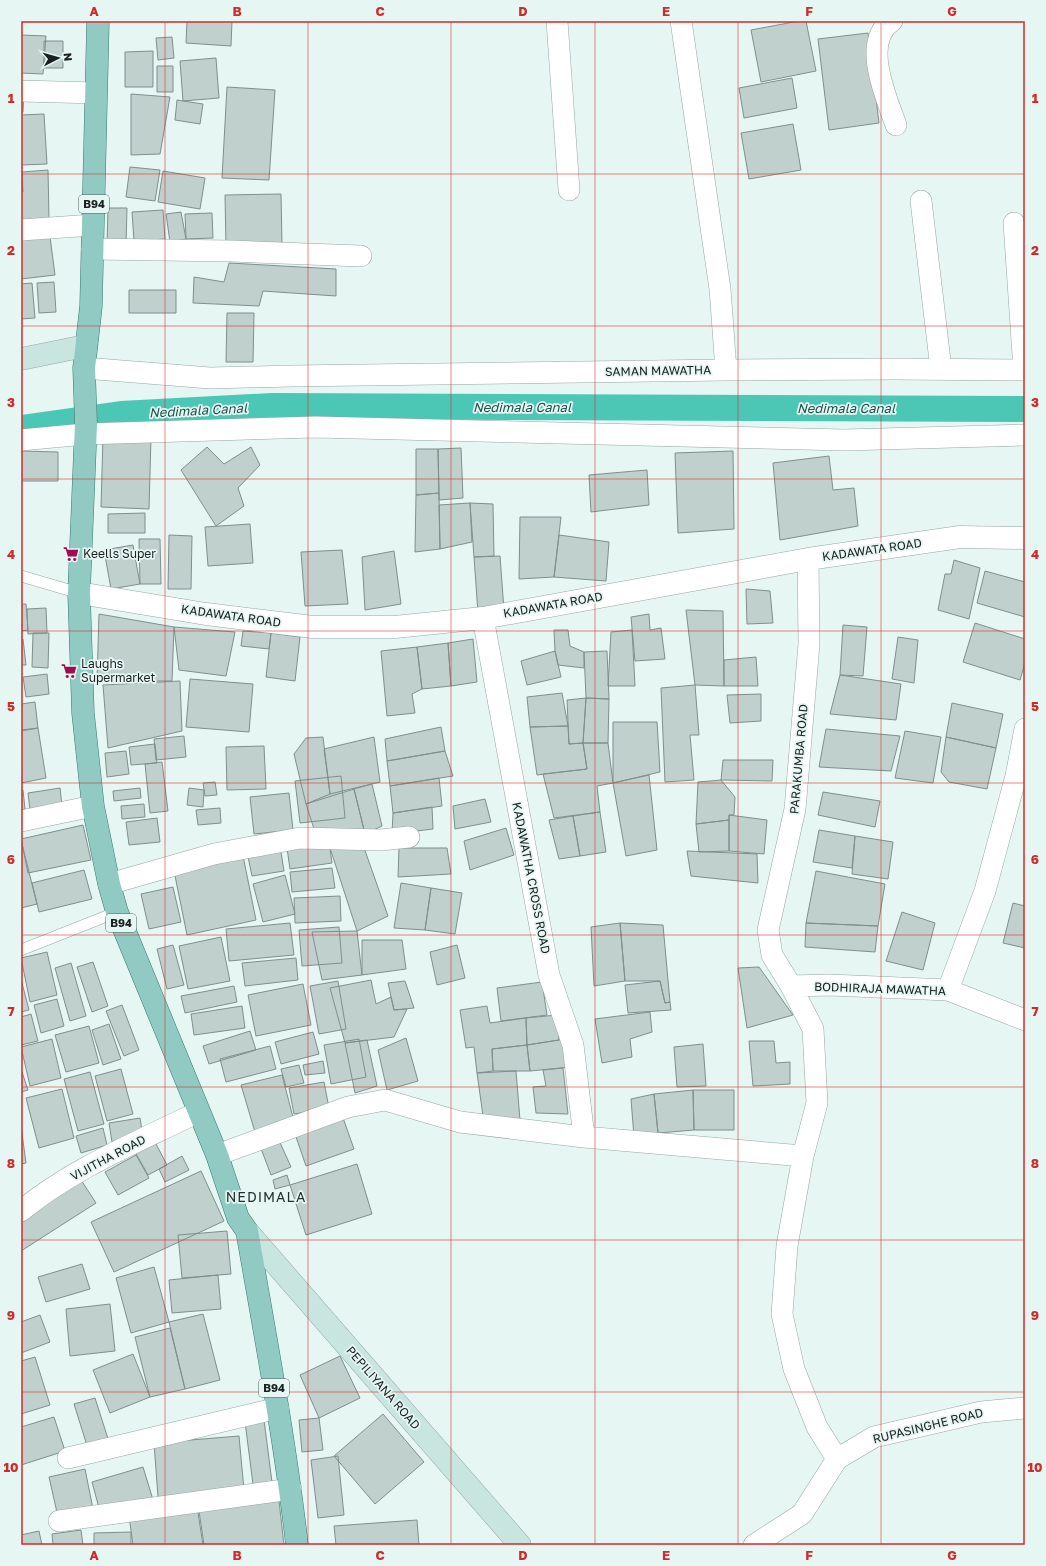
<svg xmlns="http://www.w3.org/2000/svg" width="1046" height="1566" viewBox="0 0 1046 1566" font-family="'Golos Text',sans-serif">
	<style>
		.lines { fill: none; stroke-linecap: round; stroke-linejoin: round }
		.canal { stroke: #4cc7b6; stroke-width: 26 }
		.building { fill: #c0d0cd; stroke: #7f8f8c }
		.service-casing { stroke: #96a6a3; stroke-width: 12 }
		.minor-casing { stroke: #96a6a3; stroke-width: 22 }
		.tertiary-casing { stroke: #96a6a3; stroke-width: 23 }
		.secondary-casing { stroke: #96a6a3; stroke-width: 23 }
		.primary-casing { stroke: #37786e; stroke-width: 23 }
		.service { stroke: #fff; stroke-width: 11 }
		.minor { stroke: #fff; stroke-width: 21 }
		.tertiary { stroke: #fff; stroke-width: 22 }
		.secondary { stroke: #c8e5e0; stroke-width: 22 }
		.primary { stroke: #91cac2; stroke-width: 22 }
		.grid { fill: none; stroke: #d62828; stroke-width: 1; stroke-opacity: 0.55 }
		.labels { text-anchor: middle; stroke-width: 3.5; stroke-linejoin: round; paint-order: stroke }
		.shield { fill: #e5f6f3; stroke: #57605f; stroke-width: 1 }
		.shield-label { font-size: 11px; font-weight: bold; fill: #1a201f }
		.street-label { font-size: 12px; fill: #1a201f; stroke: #e5f6f3 }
		.poi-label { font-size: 12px; fill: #1a201f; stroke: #e5f6f3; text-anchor: start }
		.water-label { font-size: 13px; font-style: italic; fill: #1e524a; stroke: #e5f6f3 }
		.quarter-label { font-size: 14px; letter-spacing: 1px; fill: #23302e; stroke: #e5f6f3 }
		.neatline { fill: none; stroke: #d62828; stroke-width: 1.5 }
		.grid-label { font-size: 13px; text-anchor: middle; font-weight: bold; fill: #d62828 }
	</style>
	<rect width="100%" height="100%" fill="#e5f6f3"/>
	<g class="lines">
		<!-- canal -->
		<path class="canal" d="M21,428L121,414L272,406L1025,409"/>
	</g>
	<!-- building -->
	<path class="building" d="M187,21H232L231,46L186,43Z
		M799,21H806L816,71L761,82L751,30Z
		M868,33L879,123L829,130L818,39Z
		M21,35L46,36L43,74L21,73Z
		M172,37L174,58L158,60L156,38Z
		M44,41H63V68H44Z
		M153,51V87H125V52Z
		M216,58L219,98L183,101L180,61Z
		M157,66H173V92H157Z
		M792,78L797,108L744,118L739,88Z
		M227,87L275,90L269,180L222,178Z
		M21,88H24L23,112H21Z
		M131,94L170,97L160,154L131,155Z
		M177,100L203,104L200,124L175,120Z
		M44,114L47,164L21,165V115Z
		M793,124L801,170L749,179L741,133Z
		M130,167L160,170L155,201L126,197Z
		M48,170L49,219L21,222V192H23L22,172Z
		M163,171L205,178L200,209L158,202Z
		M281,194L282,245L226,246L225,195Z
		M108,208H127L126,244H107Z
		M163,210L165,239L134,241L132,212Z
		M181,212L186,239L170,242L166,214Z
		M212,213L213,238L186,239L185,214Z
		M49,229L55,275L21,279V233Z
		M229,263L336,269V296L263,291L259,306L193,303L194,277L224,282Z
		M54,282L56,312L39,313L37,283Z
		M32,283L35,318L21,319V284Z
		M129,290H176V313H129Z
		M227,313H254L253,362H226Z
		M103,436L151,437L149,509L101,507Z
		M207,447L224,464L251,447L260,465L238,488L244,506L216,526L181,470Z
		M461,448L463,498L439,500L438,449Z
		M416,449H438L439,493L416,495Z
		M21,451L58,452V481H21Z
		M733,451L734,529L678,533L675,453Z
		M829,456L833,490L854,488L858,526L780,540L773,463Z
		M647,470L649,505L591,512L589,475Z
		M439,493L440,549L415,552L416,495Z
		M470,503L493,504L494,556L474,557Z
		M470,503L472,542L440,549L439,505Z
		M145,513V533H108V514Z
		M520,517H561L554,577L519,579Z
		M250,524L253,563L208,566L205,527Z
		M169,535L192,536L191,589H168Z
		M559,535L609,542L606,581L554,577Z
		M139,539H160L161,584H140Z
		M133,545L140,584L111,589L104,550Z
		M342,550L348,604L305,606L301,552Z
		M394,551L401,604L365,610L362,557Z
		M500,556L504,610L478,613L474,557Z
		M954,560L980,568L969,619L938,610L945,574H951Z
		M985,571L1025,582V617L977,603Z
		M746,589L770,591L773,623L747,624Z
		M21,604H26L28,630L21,631Z
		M46,608L47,633L28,634L27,609Z
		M686,610L723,611L724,686L695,685Z
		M99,614L174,627L172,681H97Z
		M649,614L650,630L661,628L665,659L635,661L631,617Z
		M975,623L1025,639V663L1020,680L963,662Z
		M843,625L867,627L863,676L840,675Z
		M174,627L235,632L226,676L179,670Z
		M554,630H568L570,646L584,652V668L558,665L555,651Z
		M632,630L635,686H608L611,632Z
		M243,631L271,633L269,649L241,646Z
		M33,633H49L48,668L32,667Z
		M271,633L300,637L295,681L266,677Z
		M898,637L918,640L914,683L892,679Z
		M21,639H23L26,665H21Z
		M473,639L477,682L451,686L448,643Z
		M448,643L451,686L422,689L417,647Z
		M417,647L422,689L412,694L415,713L387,716L381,651Z
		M555,651L561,677L527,685L521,661Z
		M607,651L609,699L586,698L584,652Z
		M756,657L758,686H724V660Z
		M47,674L49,694L26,697L23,677Z
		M840,675L901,684L896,720L830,714Z
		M190,679L253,684L249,732L186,727Z
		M180,681L182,731L108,748L103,685Z
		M695,685L699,735H690L694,780L665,782L661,688Z
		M562,693L568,726L530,727L527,697Z
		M761,694V721L730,723L727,695Z
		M586,698L609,699L608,743H583Z
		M586,698L583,743L569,744L567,700Z
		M35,702L38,728L21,730V704Z
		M952,703L1003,714L996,748L946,737Z
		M613,722H657L660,772L613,783Z
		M568,726L569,744L583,743L587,769L537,775L530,727Z
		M441,727L445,751L387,761L385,739Z
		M38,728L46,778L21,783V731Z
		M826,729L900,736L891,771L819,767Z
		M905,731L941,737L933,783L895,778Z
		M184,736L186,757L156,760L154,739Z
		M323,737L330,794L306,804L294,754L306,738Z
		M374,737L380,782L330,794L324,749Z
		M946,737L996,748L987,789L949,782L941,772Z
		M583,743H608L613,783L597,786L600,812L554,818L543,774L587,769Z
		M155,744L157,763L131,765L129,747Z
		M264,746L266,789L227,790L226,747Z
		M126,751L129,774L107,777L105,753Z
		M445,751L453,776L390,786L387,761Z
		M723,760H773L772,781L721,780Z
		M162,762L168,811L150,813L145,764Z
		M649,775L657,850L626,856L613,783Z
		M341,776L345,818L300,823L295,781Z
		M439,778L442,806L393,813L390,786Z
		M721,780L735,797L734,815H729V820L696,824L698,782Z
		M215,782L217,795L205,796L203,783Z
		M372,784L382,826L365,834L354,789Z
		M60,788L62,806L30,810L28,793Z
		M140,788L141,798L114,801L113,791Z
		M189,788L204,790L203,807L187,805Z
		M354,789L365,834L315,832L306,804Z
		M21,790H23L25,809L21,810Z
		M823,792L880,801L875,827L818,815Z
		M289,793L293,830L254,834L250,797Z
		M485,799L491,822L455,829L453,806Z
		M144,804L145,817L122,819L121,806Z
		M432,807L433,829L392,834L393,813Z
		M220,808L221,823L198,825L196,810Z
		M600,812L606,852L580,856L573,816Z
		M729,815L767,820L764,854L729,851Z
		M573,816L580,856L559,859L549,820Z
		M157,818L160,842L129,845L126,822Z
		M729,820V851L699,852L696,824Z
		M83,825L91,860L28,873L21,839Z
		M506,828L514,855L470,870L464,841Z
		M819,830L855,836L852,868L813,862Z
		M328,835L332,863L290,869L286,841Z
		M855,836L893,842L888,879L852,874Z
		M21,840L37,904L21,908Z
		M362,842L388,916L357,931L330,848Z
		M280,846L284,871L252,876L247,852Z
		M399,848H447L451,874L398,877Z
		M242,851L256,920L187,935L173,866Z
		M687,851L757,854L758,883L691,876Z
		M332,868L335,888L292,892L290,872Z
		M84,870L92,899L39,912L32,883Z
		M816,871L885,884L878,926L806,923Z
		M285,875L295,914L263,922L253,884Z
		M401,883L431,888L425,930L394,928Z
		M173,887L181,922L149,929L141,894Z
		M431,888L462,893L455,934L425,930Z
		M340,896L341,921L295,923L294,898Z
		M1013,903L1025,906V948L1003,943Z
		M902,912L935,923L923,970L886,961Z
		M290,923L294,955L229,961L226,929Z
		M620,923L625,981L594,986L591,927Z
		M620,923L663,925L670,1002L665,1003L660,981H625Z
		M806,923L878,926L875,952L805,947Z
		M339,927L342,963L302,966L299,930Z
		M357,931L362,975L322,980L312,932Z
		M221,937L230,981L188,989L179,946Z
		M362,940H402L406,969L362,975Z
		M173,945L184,985L167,989L157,949Z
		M457,945L465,978L437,985L430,952Z
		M47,952L57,995L30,1002L21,958Z
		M296,958L298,980L245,986L242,963Z
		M93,962L108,1006L92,1012L77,967Z
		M71,963L86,1016L70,1021L55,968Z
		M759,967L793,1015L747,1028L738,968Z
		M21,979L29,1010L21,1012Z
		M371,980L376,1004L391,997L394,1010L407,1009L394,1037L345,1043L330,988Z
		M338,981L346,1029L319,1034L310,986Z
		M405,981L414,1008L394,1010L388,983Z
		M660,981L665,1003L670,1002L671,1010L628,1013L625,985Z
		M542,982L547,1015L501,1021L497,988Z
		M303,984L311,1025L256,1036L248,995Z
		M234,986L237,1002L185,1013L181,996Z
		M57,999L64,1026L41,1033L34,1005Z
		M122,1005L139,1050L124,1056L106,1011Z
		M242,1006L245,1028L194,1035L191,1014Z
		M487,1006L490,1023L526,1018L527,1045L492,1049L493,1071L477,1073L474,1047L466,1048L460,1010Z
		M650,1012L652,1032L630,1039L632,1057L602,1063L595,1019Z
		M31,1014L38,1041L21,1045V1017Z
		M557,1015L559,1040L527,1045L526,1018Z
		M109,1024L121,1059L103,1065L92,1030Z
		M89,1026L99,1063L66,1072L55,1035Z
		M250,1031L256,1050L209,1064L203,1046Z
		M313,1032L319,1054L281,1064L275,1042Z
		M406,1038L418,1081L387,1090L378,1050Z
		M52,1039L61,1078L30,1086L21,1047Z
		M359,1039L366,1077L331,1084L324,1045Z
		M565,1039L571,1067L530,1071L527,1045Z
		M367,1040L377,1086L355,1093L345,1043Z
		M749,1041H774L776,1063L790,1062V1084L753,1086Z
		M703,1044L706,1086L677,1087L674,1047Z
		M527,1045L530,1071H493L492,1049Z
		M270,1046L276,1069L226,1082L220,1059Z
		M323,1061L325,1073L305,1075L303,1065Z
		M299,1065L304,1083L286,1087L281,1069Z
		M563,1068L568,1114L536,1113L533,1087L546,1086L543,1070Z
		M21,1069L28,1090L21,1092Z
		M121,1069L133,1114L107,1121L95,1076Z
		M516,1071L520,1120L484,1123L477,1073Z
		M90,1072L104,1124L78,1131L64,1079Z
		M282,1075L294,1121L255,1132L241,1085Z
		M324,1082L329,1108L294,1114L289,1088Z
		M62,1089L74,1138L39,1148L26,1098Z
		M693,1090H734V1130H694Z
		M693,1090L694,1130L658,1133L654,1094Z
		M654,1094L658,1133L634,1137L631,1099Z
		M342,1115L354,1149L306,1166L294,1131Z
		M140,1118L143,1137L112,1142L109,1123Z
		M21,1126L26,1163L21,1164Z
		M103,1128L107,1145L81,1153L76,1136Z
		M278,1138L291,1167L271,1175L260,1146Z
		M155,1142L167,1165L148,1175L135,1152Z
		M136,1155L149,1178L118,1195L105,1172Z
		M182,1156L189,1170L165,1182L159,1169Z
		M357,1164L372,1214L306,1235L290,1185Z
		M201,1171L224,1221L114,1272L91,1222Z
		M287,1175L290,1185L275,1189L273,1180Z
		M81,1180L96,1203L21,1251V1219Z
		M227,1231L231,1274L182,1278L178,1235Z
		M82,1264L90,1289L46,1302L38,1277Z
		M154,1267L169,1322L131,1333L116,1278Z
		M218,1275L221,1309L172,1313L169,1280Z
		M110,1304L115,1351L70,1356L66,1309Z
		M203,1314L220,1380L185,1389L169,1322Z
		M40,1315L50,1342L21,1353V1322Z
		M170,1328L185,1389L150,1397L135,1337Z
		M133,1354L150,1397L110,1413L93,1370Z
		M340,1356L360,1398L319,1418L300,1375Z
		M35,1357L50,1405L21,1414V1361Z
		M95,1398L110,1445L89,1452L74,1404Z
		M383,1414L424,1462L375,1504L334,1456Z
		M54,1417L65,1451L21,1465V1427Z
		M319,1418L323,1450L302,1452L299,1420Z
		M264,1420L273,1490L254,1492L245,1422Z
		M239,1436L244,1490L158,1497L154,1443Z
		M338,1456L344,1515L318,1518L311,1460Z
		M143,1467L154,1503L102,1519L92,1482Z
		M85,1469L93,1509L58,1517L49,1477Z
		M279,1501L284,1545H204L199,1511Z
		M197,1506L203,1545H133L129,1516Z
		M417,1520L419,1545H336L334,1526Z
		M81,1530L83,1545H53L52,1534Z
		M39,1531L42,1545H21V1535Z
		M131,1532V1545H94V1533Z"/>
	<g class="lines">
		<defs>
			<path id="service" d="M21,576L79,593
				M21,950L117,912"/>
			<path id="minor" d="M557,21L569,190
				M681,21L720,289L726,370
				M892,21C861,41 886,97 896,125
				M21,91L96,93
				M921,201L941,369
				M1014,223L1024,370
				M21,230L93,225
				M92,249L231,251L361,256
				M84,368L210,378L291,376L726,370L894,369L1025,370
				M21,440L85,434L315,427L844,440L1025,435
				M808,559L809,644L795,809L768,930L772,955L791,986L830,985L948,990L1025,1020
				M483,618L549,975L573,1045L584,1137
				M21,821L93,806
				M109,884L214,854L300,838L381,840L409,837
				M791,986L813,1029L817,1103L803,1156L787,1246L782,1314L794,1369L817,1427L837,1459
				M948,990L985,891L1016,776L1025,729
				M217,1155L348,1107L385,1100L460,1122L584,1137L803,1156
				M21,1211C73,1168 138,1142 198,1112
				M68,1458L278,1408
				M59,1521L291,1489
				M754,1545L802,1514L837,1459L874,1437L981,1412L1025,1408"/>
			<path id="tertiary" d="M79,593L206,614L313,627H395L483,618L808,559L960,537L1025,538"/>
			<path id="secondary" d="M21,359L85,346
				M247,1231L520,1545"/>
			<path id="primary" d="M98,21L91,306L84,368L86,424L79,593L83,713L93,806L109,884L117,912L217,1155L238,1218L247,1231C265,1335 285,1440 297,1545"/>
		</defs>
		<!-- service casing -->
		<use href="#service" class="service-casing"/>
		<!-- minor casing -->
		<use href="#minor" class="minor-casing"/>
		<!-- tertiary casing -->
		<use href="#tertiary" class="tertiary-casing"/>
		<!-- secondary casing -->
		<use href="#secondary" class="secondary-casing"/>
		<!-- primary casing -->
		<use href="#primary" class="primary-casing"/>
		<!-- service -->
		<use href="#service" class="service"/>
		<!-- minor -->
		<use href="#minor" class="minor"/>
		<!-- tertiary -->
		<use href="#tertiary" class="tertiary"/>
		<!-- secondary -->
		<use href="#secondary" class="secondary"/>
		<!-- primary -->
		<use href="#primary" class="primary"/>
	</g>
	<!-- grid -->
	<path class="grid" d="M165,21V1545M308,21V1545M451,21V1545M595,21V1545M738,21V1545M881,21V1545M21,174H1025M21,326H1025M21,479H1025M21,631H1025M21,783H1025M21,935H1025M21,1087H1025M21,1240H1025M21,1392H1025"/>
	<!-- icons -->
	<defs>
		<symbol id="supermarket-bare" viewBox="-9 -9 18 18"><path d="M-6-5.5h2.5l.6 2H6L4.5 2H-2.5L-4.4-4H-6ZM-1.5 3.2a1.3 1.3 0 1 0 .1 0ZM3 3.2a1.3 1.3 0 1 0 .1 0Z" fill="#a10c50" stroke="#e5f6f3" stroke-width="2.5" paint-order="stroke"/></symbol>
	</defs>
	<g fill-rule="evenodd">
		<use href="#supermarket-bare" x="60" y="543" width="22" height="22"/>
		<use href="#supermarket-bare" x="58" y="660" width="22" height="22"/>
	</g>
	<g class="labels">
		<!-- shield labels -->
		<g class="shield">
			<rect x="79" y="195" width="30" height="18" rx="3"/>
			<rect x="106" y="914" width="30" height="18" rx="3"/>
			<rect x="259" y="1379" width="30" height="18" rx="3"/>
		</g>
		<g class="shield-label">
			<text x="94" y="208">B94</text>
			<text x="121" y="927">B94</text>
			<text x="274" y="1392">B94</text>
		</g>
		<!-- street labels -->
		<g class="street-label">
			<text transform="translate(658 371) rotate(-1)" y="4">SAMAN MAWATHA</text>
			<text transform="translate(872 550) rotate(-8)" y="4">KADAWATA ROAD</text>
			<text transform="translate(553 605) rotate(-10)" y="4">KADAWATA ROAD</text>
			<text transform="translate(231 616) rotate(8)" y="4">KADAWATA ROAD</text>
			<text transform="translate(799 759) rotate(-85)" y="4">PARAKUMBA ROAD</text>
			<text transform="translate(531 878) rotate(79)" y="4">KADAWATHA CROSS ROAD</text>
			<text transform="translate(880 989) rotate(2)" y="4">BODHIRAJA MAWATHA</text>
			<text transform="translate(108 1158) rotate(-28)" y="4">VIJITHA ROAD</text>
			<text transform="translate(383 1388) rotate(49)" y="4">PEPILIYANA ROAD</text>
			<text transform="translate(928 1426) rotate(-14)" y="4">RUPASINGHE ROAD</text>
		</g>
		<!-- poi labels -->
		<g class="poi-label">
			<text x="83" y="558">Keells Super</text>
			<text x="81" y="668">Laughs<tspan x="81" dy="14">Supermarket</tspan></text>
		</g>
		<!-- water labels -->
		<g class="water-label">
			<text x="522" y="412">Nedimala Canal</text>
			<text x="846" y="413">Nedimala Canal</text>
			<text transform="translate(198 410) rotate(-3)" y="5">Nedimala Canal</text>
		</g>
		<!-- quarter labels -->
		<g class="quarter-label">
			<text x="266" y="1202">NEDIMALA</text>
		</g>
	</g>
	<!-- border -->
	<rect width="1046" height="1566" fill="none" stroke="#e5f6f3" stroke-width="44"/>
	<!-- north arrow -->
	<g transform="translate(58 58) rotate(84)" stroke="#e5f6f3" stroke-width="3" paint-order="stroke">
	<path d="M0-3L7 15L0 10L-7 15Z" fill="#1a201f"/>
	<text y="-6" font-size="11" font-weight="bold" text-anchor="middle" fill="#1a201f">N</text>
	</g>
	<rect x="22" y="22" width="1002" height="1522" class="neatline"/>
	<g class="grid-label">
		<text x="94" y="16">A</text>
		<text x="237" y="16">B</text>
		<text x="380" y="16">C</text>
		<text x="523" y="16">D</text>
		<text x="666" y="16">E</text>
		<text x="809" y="16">F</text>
		<text x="952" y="16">G</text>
		<text x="11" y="103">1</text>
		<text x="1035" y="103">1</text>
		<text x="11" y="255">2</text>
		<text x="1035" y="255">2</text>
		<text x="11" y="407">3</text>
		<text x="1035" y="407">3</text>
		<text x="11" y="559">4</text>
		<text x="1035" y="559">4</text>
		<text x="11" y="711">5</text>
		<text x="1035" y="711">5</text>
		<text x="11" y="864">6</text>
		<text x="1035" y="864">6</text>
		<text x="11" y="1016">7</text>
		<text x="1035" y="1016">7</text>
		<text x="11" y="1168">8</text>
		<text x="1035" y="1168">8</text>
		<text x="11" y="1320">9</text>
		<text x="1035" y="1320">9</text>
		<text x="11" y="1472">10</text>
		<text x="1035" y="1472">10</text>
		<text x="94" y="1560">A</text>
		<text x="237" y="1560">B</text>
		<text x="380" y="1560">C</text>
		<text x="523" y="1560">D</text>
		<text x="666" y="1560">E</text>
		<text x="809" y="1560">F</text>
		<text x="952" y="1560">G</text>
	</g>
</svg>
